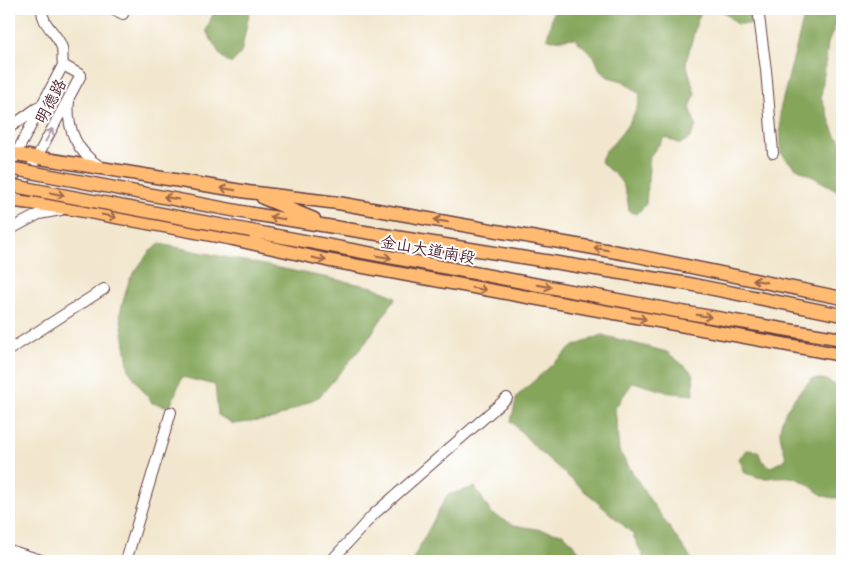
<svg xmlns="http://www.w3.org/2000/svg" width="851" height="570" viewBox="0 0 851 570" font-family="Delius,'LXGW WenKai TC',sans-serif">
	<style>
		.forest { fill: #84a55a; stroke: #676242 }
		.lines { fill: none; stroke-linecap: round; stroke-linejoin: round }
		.minor-casing { stroke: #633d43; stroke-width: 12 }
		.major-casing { stroke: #633d43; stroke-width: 15 }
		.minor { stroke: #fff; stroke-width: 10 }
		.major { stroke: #ffbb71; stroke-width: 12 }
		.major-bridge-casing { stroke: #633d43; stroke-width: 15; stroke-linecap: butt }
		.major-bridge { stroke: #ffbb71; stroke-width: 12 }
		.oneway { stroke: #ae9aa0 }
		.oneway2 { stroke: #9b654a }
		.labels { text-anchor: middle; stroke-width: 4; stroke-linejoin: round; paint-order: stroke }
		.street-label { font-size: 16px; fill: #4a1f2b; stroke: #fff }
	</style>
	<rect width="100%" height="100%" fill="#fff"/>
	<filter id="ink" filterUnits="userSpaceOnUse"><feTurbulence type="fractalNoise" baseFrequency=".02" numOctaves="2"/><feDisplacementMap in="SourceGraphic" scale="10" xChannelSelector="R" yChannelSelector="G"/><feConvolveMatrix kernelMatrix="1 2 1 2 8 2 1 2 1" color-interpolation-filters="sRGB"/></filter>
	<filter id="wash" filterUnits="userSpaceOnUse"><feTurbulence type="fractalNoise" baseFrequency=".0096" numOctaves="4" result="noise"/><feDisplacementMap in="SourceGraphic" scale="20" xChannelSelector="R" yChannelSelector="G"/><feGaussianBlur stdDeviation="1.12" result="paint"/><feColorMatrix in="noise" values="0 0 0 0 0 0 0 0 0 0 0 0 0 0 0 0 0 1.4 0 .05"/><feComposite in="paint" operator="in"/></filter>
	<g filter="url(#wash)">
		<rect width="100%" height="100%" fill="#f2e7ce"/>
		<!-- forest -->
		<path class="forest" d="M215,9H250L241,53L231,64L221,56L206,31Z
			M554,9H703L698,18L686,62L695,94L690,108L696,126L690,138L680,144L665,137L650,156L646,204L637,214L629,211C628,201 626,187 619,179C614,173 607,169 601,162C603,150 610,148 616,140C627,127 639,111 640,94L623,81L608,77L600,70L594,56L574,38L552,40L547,38Z
			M720,9H754V24H737Z
			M806,9H842L828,43L821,97L835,134L842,143V193L793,166L781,153L780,110Z
			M160,244L373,287L396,297L366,342L320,396L274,419L233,424L218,415L215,385L182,377L170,407L152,403L129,371L120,313L129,280L149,252Z
			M602,335L667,352L693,373L694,395L671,393L633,382L615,408L619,451L650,500L693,561H645L632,533L536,448L511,421L517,396L572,347Z
			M812,379H823L842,388V498C817,499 819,489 800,480C788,474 777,478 765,478C758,478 752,475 745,473L739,458L747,450L758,451L762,461L771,467L786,459C785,451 780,441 780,432C780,413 798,392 812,379Z
			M475,487L491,513L514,525L564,534L588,561H412L447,495Z"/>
	</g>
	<g filter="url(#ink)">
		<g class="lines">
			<defs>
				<path id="minor" d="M42,9C42,26 57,32 62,48C63,53 62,60 63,65
					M113,9L123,14
					M758,9L766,70L773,153
					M69,101C66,128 77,153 101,167
					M9,128L37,108
					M9,167L63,65
					M9,209L81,75L63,65
					M9,230L39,214L61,210
					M9,350L104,289
					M9,550L44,561
					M126,561L171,412
					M331,561L374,514L507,398"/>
				<path id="major" d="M9,153L248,192L338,203L628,254L842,298
					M263,198L314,219
					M9,200L73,209L233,239L326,260L842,355
					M253,214L689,284L842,315
					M251,231L682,312L842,339"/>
			</defs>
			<!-- minor casing -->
			<use href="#minor" class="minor-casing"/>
			<!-- major casing -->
			<use href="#major" class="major-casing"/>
			<!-- minor -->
			<use href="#minor" class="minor"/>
			<!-- major -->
			<use href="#major" class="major"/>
			<defs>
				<path id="major-bridge" d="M9,168L253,214
					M9,185L251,231"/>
			</defs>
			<!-- major-bridge casing -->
			<use href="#major-bridge" class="major-bridge-casing"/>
			<!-- major-bridge -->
			<use href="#major-bridge" class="major-bridge"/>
		</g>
		<!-- one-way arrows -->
		<defs><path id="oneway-shaft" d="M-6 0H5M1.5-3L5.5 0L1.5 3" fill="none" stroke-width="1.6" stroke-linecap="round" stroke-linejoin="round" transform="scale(1.25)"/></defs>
		<use class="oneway" href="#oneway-shaft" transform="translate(49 135) rotate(-62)"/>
		<g class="oneway2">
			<use href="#oneway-shaft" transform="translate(228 189) rotate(-171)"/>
			<use href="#oneway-shaft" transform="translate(57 194) rotate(11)"/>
			<use href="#oneway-shaft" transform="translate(171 198) rotate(-169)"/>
			<use href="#oneway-shaft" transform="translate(109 216) rotate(11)"/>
			<use href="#oneway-shaft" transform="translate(277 218) rotate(-170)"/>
			<use href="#oneway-shaft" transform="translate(441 221) rotate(-170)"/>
			<use href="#oneway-shaft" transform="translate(601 249) rotate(-170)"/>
			<use href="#oneway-shaft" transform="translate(384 257) rotate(10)"/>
			<use href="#oneway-shaft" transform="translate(319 259) rotate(12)"/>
			<use href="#oneway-shaft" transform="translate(760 281) rotate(-169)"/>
			<use href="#oneway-shaft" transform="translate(544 286) rotate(10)"/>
			<use href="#oneway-shaft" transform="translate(479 289) rotate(10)"/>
			<use href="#oneway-shaft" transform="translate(704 316) rotate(10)"/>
			<use href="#oneway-shaft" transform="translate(639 318) rotate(10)"/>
		</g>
	</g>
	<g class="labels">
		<!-- street labels -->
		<g class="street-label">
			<text transform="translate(50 101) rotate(-62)" y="6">明德路</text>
			<text transform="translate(428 249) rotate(10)" y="6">金山大道南段</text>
		</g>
	</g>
	<!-- margin -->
	<rect width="851" height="570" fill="none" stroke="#fff" stroke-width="30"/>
</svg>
